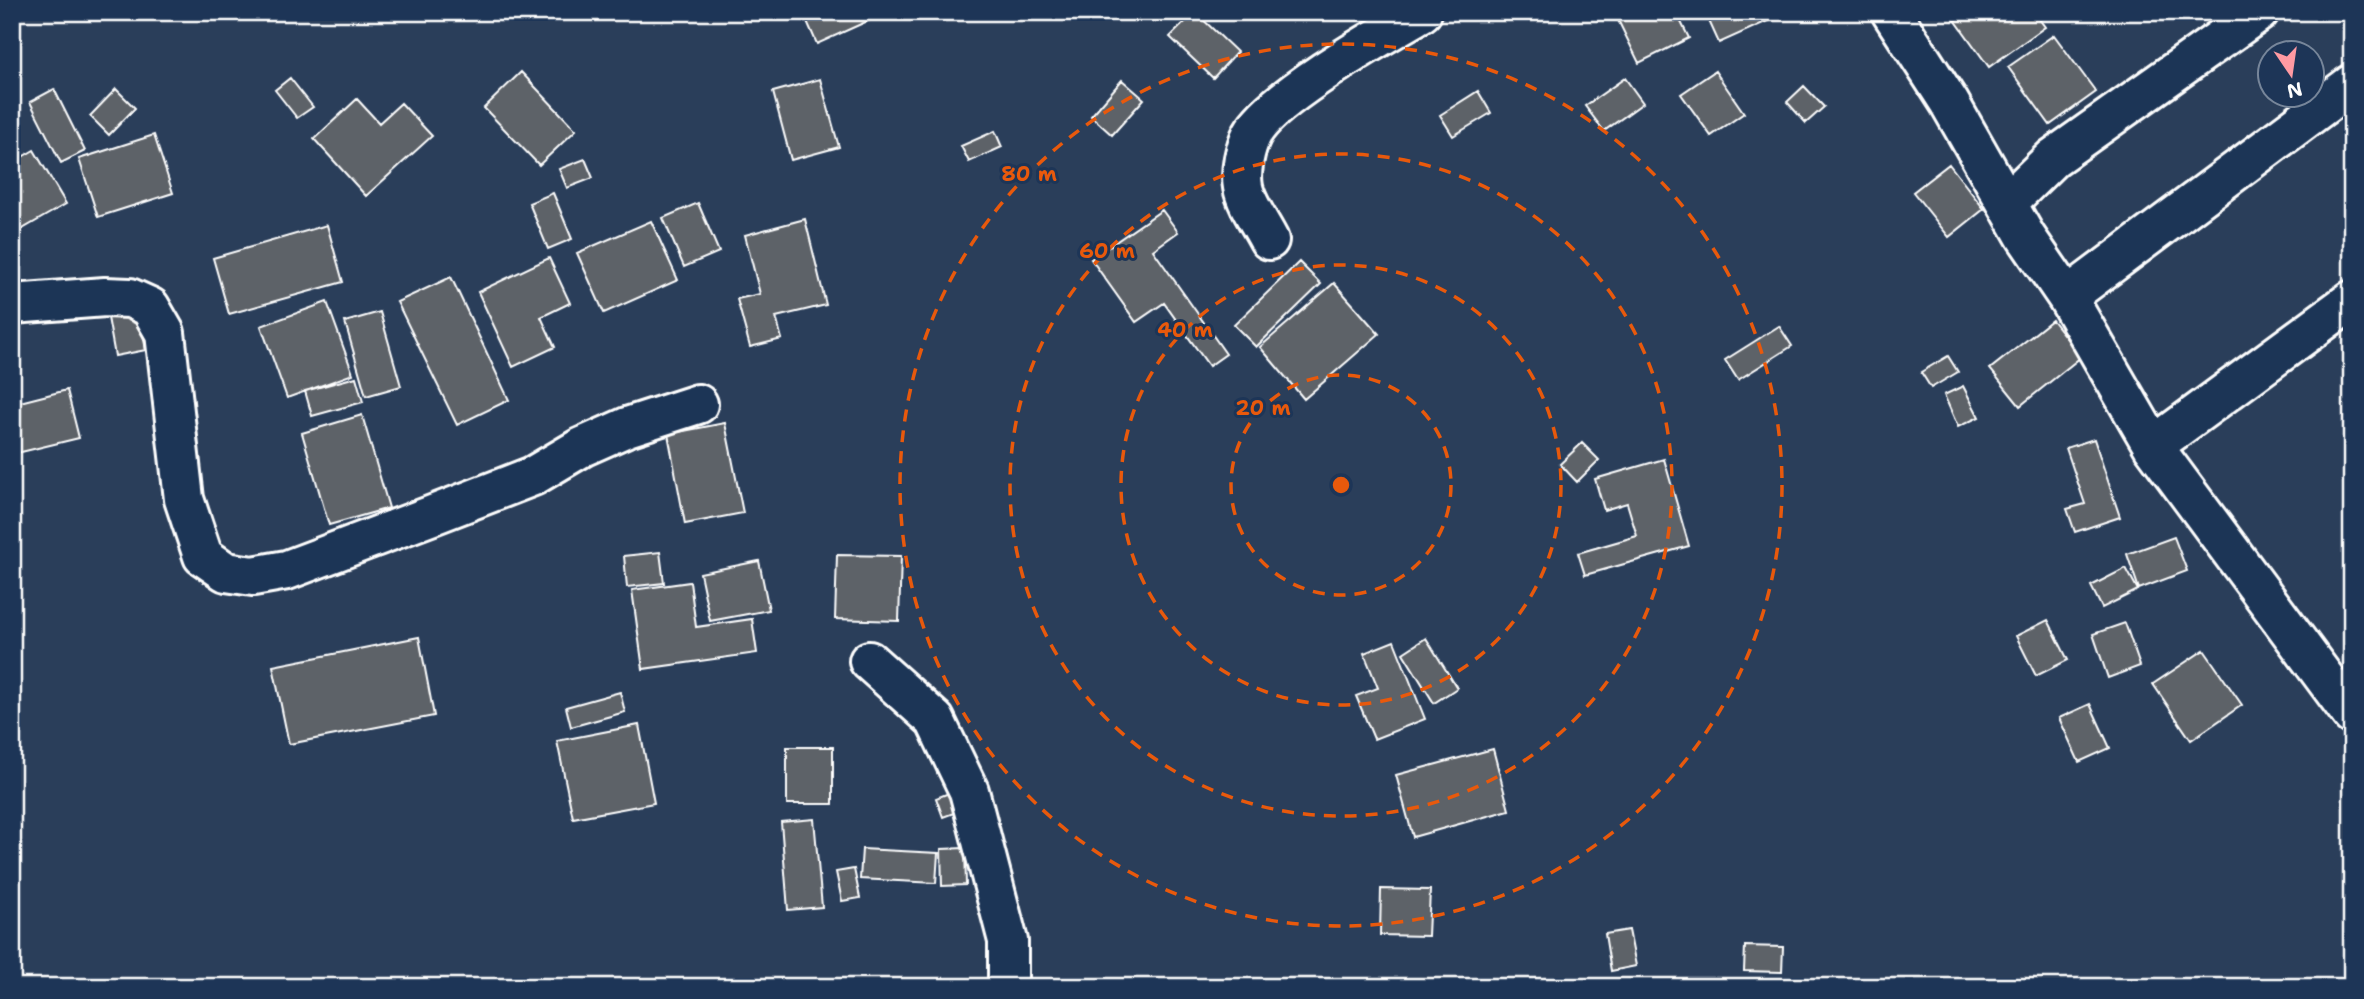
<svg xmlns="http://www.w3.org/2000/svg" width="2364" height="999" viewBox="0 0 2364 999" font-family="'Shantell Sans',sans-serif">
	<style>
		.building { fill: #5d6268; stroke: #fff; stroke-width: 2 }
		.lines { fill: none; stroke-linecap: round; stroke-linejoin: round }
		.minor-casing { stroke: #fff; stroke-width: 44 }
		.minor { stroke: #1d3557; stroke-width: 38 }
		.ring { fill: none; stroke: #e8590c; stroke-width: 3.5; stroke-dasharray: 12 9 }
		.centre { fill: #e8590c; stroke: #1d3557; stroke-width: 3.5 }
		.ring-label { font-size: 21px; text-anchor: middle; font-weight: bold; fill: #e8590c; stroke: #1d3557; stroke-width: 6; stroke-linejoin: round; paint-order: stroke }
	</style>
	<rect width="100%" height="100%" fill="#2a3e5a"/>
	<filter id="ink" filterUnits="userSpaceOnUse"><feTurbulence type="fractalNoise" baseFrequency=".0143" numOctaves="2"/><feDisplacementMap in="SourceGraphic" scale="14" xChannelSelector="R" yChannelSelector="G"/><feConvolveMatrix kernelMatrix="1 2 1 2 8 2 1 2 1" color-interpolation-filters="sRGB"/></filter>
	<g filter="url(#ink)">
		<!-- building -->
		<path class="building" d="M803,12H879L881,15L817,44Z
			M1195,12L1237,52L1213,78L1170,37Z
			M1614,12H1676L1689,38L1639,63Z
			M1705,12H1788L1719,43Z
			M1961,12H2034L2045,27L1989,67L1953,17Z
			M2054,35L2096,92L2050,125L2008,67Z
			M1715,71L1744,113L1711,136L1681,94Z
			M521,72L576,130L539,165L484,108Z
			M290,78L313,107L297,118L275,90Z
			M1625,78L1643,103L1604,131L1585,106Z
			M820,79L839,147L791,160L773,92Z
			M1122,80L1144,99L1112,135L1091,116Z
			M1804,86L1824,107L1806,123L1787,102Z
			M54,89L85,151L61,163L30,102Z
			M116,89L135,108L109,135L90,116Z
			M1478,91L1491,113L1453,136L1440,115Z
			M357,99L379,123L401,103L432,136L366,196L314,139Z
			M995,131L1002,147L969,162L961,146Z
			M154,135L173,193L98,217L79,159Z
			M34,150L66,204L12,235V163Z
			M585,159L593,178L567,188L559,169Z
			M1949,164L1984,209L1949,237L1913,192Z
			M553,193L572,239L548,249L529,203Z
			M698,203L719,252L684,267L663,218Z
			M1162,210L1178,232L1153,250L1226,354L1209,366L1164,303L1136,322L1091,259Z
			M805,219L826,305L776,317L782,339L750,347L737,299L760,294L745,235Z
			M651,221L678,280L604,313L577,253Z
			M327,225L343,282L229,314L213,258Z
			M549,258L570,303L541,317L555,347L513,367L478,292Z
			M1299,262L1321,284L1256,347L1234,325Z
			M451,277L509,400L457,425L397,302Z
			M1334,283L1379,334L1304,399L1260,347Z
			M327,302L353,374L287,398L261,326Z
			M138,307L146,350L115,356L107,312Z
			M380,312L401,386L366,396L345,322Z
			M2052,320L2081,357L2020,406L1990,369Z
			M1779,326L1792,346L1738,380L1725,360Z
			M1948,356L1958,372L1931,388L1921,372Z
			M356,377L363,402L312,416L305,391Z
			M1963,386L1979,417L1958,427L1944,395Z
			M67,390L79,438L13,454L12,404Z
			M362,415L389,508L329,525L302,433Z
			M725,423L743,513L685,524L668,434Z
			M2094,439L2120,517L2075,532L2067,509L2085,504L2066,448Z
			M1582,443L1599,460L1577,482L1560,464Z
			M1664,459L1689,546L1585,575L1578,553L1637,536L1627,503L1604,510L1595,479Z
			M2174,537L2187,571L2139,589L2127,554Z
			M660,552L664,583L627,587L624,556Z
			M837,555L901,556L899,621L835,619Z
			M759,561L769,610L710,621L700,573Z
			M2126,568L2138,590L2102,608L2091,586Z
			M690,582L696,627L752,619L757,653L643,669L632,590Z
			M2048,620L2068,660L2036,676L2016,636Z
			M2125,623L2140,666L2108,678L2093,634Z
			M419,637L434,716L289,744L273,666Z
			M1426,638L1457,688L1434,703L1403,653Z
			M1394,641L1425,719L1374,739L1356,696L1378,688L1364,653Z
			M2204,650L2242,705L2191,740L2153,684Z
			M620,692L625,712L571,727L566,707Z
			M2090,704L2110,748L2079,762L2059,718Z
			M639,725L654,803L573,818L557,741Z
			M787,747H833V804H787Z
			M1493,749L1509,810L1413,837L1396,775Z
			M962,788L970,807L943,817L936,798Z
			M814,819L822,907L788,910L781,822Z
			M965,848L966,885L942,886L941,849Z
			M862,849L938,853L936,883L860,879Z
			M854,869L860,898L842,901L836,872Z
			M1381,889L1430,890L1428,936L1380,935Z
			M1629,930L1636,966L1611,971L1605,934Z
			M1745,946L1783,947L1782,972L1744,971Z"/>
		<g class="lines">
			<defs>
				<path id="minor" d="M1891,12L1949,102L2026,237L2067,297L2153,446L2352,715
					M2008,202L2053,158L2259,12
					M1269,240C1261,224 1246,204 1243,187C1240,171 1245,148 1252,134C1272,97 1384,34 1422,12
					M2067,297L2352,84
					M12,304L105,297L130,298L150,307L165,333L184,499L203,556L226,572L253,576L287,570L430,516L533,476L582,447L627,427L698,404
					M2153,446L2352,300
					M869,661L935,720L969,791L1008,941V987"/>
			</defs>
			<!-- minor casing -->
			<use href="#minor" class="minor-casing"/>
			<!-- minor -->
			<use href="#minor" class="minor"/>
		</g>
	</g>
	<!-- distance rings -->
	<g class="ring">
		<circle cx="1341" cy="485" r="110"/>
		<circle cx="1341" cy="485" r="220"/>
		<circle cx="1341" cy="485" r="331"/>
		<circle cx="1341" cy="485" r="441"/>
	</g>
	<circle cx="1341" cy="485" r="10" class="centre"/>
	<g class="ring-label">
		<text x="1029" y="181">80 m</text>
		<text x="1107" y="258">60 m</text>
		<text x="1185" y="337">40 m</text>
		<text x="1263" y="415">20 m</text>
	</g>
	<!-- margin -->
	<rect width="2364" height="999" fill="none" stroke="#1d3557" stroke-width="42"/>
	<rect x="21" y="21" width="2322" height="957" fill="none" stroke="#fff" stroke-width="2.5" filter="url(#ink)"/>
	<!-- north arrow -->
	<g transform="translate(2291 74) rotate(167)"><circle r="33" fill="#1d3557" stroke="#77869a" stroke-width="2"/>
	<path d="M0-5L12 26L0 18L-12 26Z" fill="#ff9aa2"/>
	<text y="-10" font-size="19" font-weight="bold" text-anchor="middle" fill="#ffffff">N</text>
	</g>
</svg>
